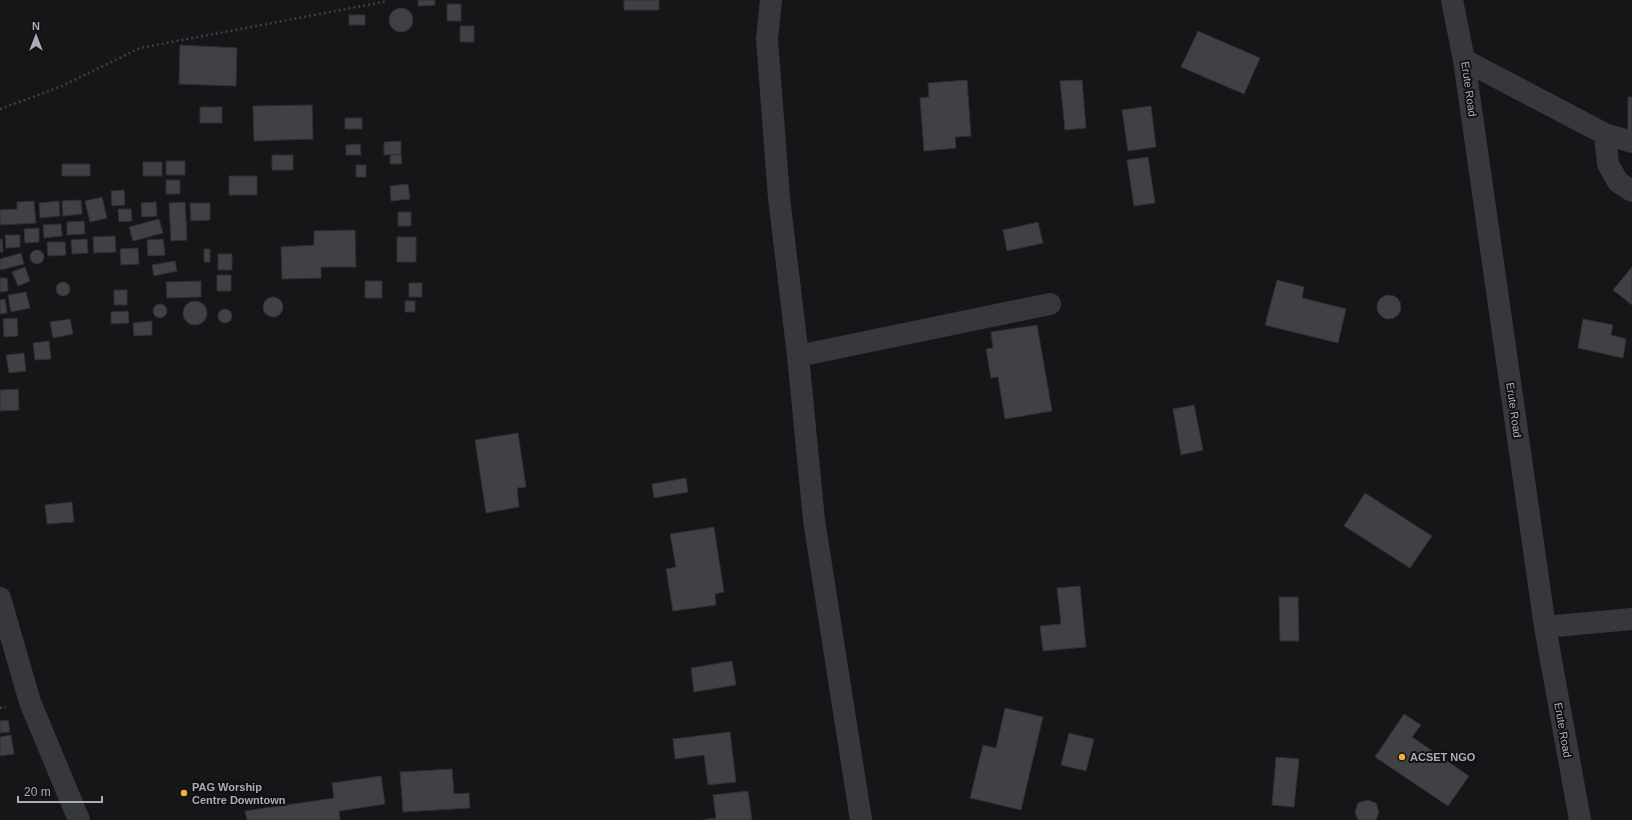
<svg xmlns="http://www.w3.org/2000/svg" width="1632" height="820" viewBox="0 0 1632 820" font-family="Helvetica,sans-serif">
	<style>
		.building { fill: #404145; stroke: #303034 }
		.lines { fill: none; stroke-linecap: round; stroke-linejoin: round }
		.path { stroke: #3d3f44; stroke-width: 2.5; stroke-dasharray: 2 3; stroke-linecap: butt }
		.minor { stroke: #37383d; stroke-width: 22 }
		.poi-dot { fill: #f2b134; stroke: #111113; stroke-width: 1.5 }
		.labels { text-anchor: middle; stroke-width: 4; stroke-linejoin: round; paint-order: stroke }
		.street-label { font-size: 11px; fill: #a8adb8; stroke: #111113 }
		.poi-label { font-size: 11px; font-weight: bold; fill: #a8adb8; stroke: #111113; text-anchor: start }
	</style>
	<rect width="100%" height="100%" fill="#161618"/>
	<!-- building -->
	<path class="building" d="M418,0H435V5L418,6Z
		M624,0H659V10H624Z
		M447,4H461V21H447Z
		M389 20a12 12 0 1 1 24 0a12 12 0 1 1-24 0Z
		M349,15H365V25H349Z
		M460,26H474V42H460Z
		M1198,31L1260,58L1244,94L1181,67Z
		M180,45L237,48L236,86L179,84Z
		M967,80L971,136L955,137L956,148L924,151L920,98L929,97L928,83Z
		M1082,80L1086,128L1065,130L1060,81Z
		M1628,97H1632V132H1628Z
		M312,105L313,139L254,141L253,106Z
		M1151,106L1156,147L1128,151L1122,110Z
		M200,107H222V123H200Z
		M345,118H362V129H345Z
		M401,141V154L384,155V142Z
		M360,144L361,155H346V145Z
		M401,154L402,164H390V155Z
		M272,155H293V170H272Z
		M1148,157L1155,203L1134,206L1127,160Z
		M166,161H185V175H166Z
		M143,162H162V176H143Z
		M62,164H90V176H62Z
		M356,165H366V177H356Z
		M229,176H257V195H229Z
		M166,180H180V194H166Z
		M408,184L410,199L391,201L390,186Z
		M124,190L125,205L112,206L111,191Z
		M102,197L107,218L90,222L85,201Z
		M81,200L82,214L63,216L62,201Z
		M34,201L36,223L0,225V210L17,209V202Z
		M59,201L60,216L40,218L39,203Z
		M156,202L157,216L142,217L141,203Z
		M185,202L187,240L171,241L169,203Z
		M190,203H210V220L191,221Z
		M118,209H131L132,221L119,222Z
		M398,212H411V226H398Z
		M159,219L163,233L133,241L129,227Z
		M84,221L85,234L67,235V222Z
		M1038,222L1043,243L1007,251L1003,230Z
		M61,224L62,236L44,238L43,225Z
		M39,228V242L25,243L24,229Z
		M355,230L356,267H321V278L282,279L281,247L314,245V231Z
		M5,235H20V247L6,248Z
		M115,236L116,252L94,253L93,237Z
		M397,237H416V262H397Z
		M0,239H2L3,252H0Z
		M87,239L88,253L72,254L71,240Z
		M163,239L165,255L148,256L147,240Z
		M47,242H65L66,255L48,256Z
		M138,248L139,264L121,265L120,249Z
		M204,249H210V262H204Z
		M30 257a7 7 0 1 1 14 0a7 7 0 1 1-14 0Z
		M21,253L24,264L0,270V259Z
		M218,254H232V270H218Z
		M175,261L177,271L154,276L152,265Z
		M25,267L30,281L18,286L12,272Z
		M1632,267V305L1613,290Z
		M217,275H231V291H217Z
		M0,278H7L8,291L0,292Z
		M1277,280L1304,287L1302,298L1346,309L1338,343L1265,325Z
		M201,281V297L167,298L166,282Z
		M365,281H382V298H365Z
		M56 289a7 7 0 1 1 14 0a7 7 0 1 1-14 0Z
		M409,283H422V297H409Z
		M114,290H127V305H114Z
		M26,292L30,308L11,312L8,295Z
		M1377 307a12 12 0 1 1 24 0a12 12 0 1 1-24 0Z
		M263 307a10 10 0 1 1 20 0a10 10 0 1 1-20 0Z
		M5,299L7,313L0,314V300Z
		M405,301H415V312H405Z
		M183 313a12 12 0 1 1 24 0a12 12 0 1 1-24 0Z
		M153 311a7 7 0 1 1 14 0a7 7 0 1 1-14 0Z
		M218 316a7 7 0 1 1 14 0a7 7 0 1 1-14 0Z
		M128,311L129,323L111,324V312Z
		M17,318L18,336L4,337L3,319Z
		M70,319L73,334L53,338L50,322Z
		M1583,319L1613,325L1611,335L1626,339L1623,358L1578,348Z
		M152,321V335L134,336L133,323Z
		M1037,325L1052,411L1005,419L998,377L991,378L986,349L993,348L991,332Z
		M49,341L51,359L35,360L33,343Z
		M24,353L26,371L9,373L6,355Z
		M18,389L19,410L0,411V390Z
		M1194,405L1203,450L1181,455L1173,409Z
		M518,433L526,487L517,488L519,507L486,513L475,440Z
		M686,478L688,492L654,498L652,484Z
		M1365,493L1432,536L1410,568L1344,526Z
		M72,502L74,522L47,524L45,505Z
		M714,527L724,592L715,594L716,605L673,611L666,569L676,567L670,534Z
		M1080,586L1086,647L1043,651L1040,626L1061,624L1057,588Z
		M1279,597H1298L1299,641H1280Z
		M732,661L736,685L694,692L691,668Z
		M1005,708L1043,717L1021,810L970,798L983,745L996,748Z
		M1404,714L1421,725L1412,737L1469,776L1448,806L1375,757Z
		M8,720L10,732L0,733V721Z
		M730,732L736,782L708,785L704,755L675,759L673,739Z
		M1069,733L1094,739L1086,771L1061,765Z
		M11,735L14,754L0,756V737Z
		M1276,757L1299,759L1294,807L1272,805Z
		M452,769L454,794L469,793L470,808L403,812L400,772Z
		M381,776L385,804L339,811L340,820H247L245,811L334,798L332,783Z
		M748,791L752,820H703L716,818L713,795Z
		M1367,800L1376,803L1379,812L1376,820H1358L1355,812L1358,803Z"/>
	<g class="lines">
		<!-- path -->
		<path class="path" d="M0,109L62,86L140,48L383,2L387,0
			M0,708L6,707"/>
		<!-- minor -->
		<path class="minor" d="M771,0L767,39L779,198L798,356L814,520L861,820
			M1452,0L1464,60L1545,627L1580,820
			M1464,60L1605,134L1632,142
			M1605,134L1608,164L1618,182L1632,191
			M798,356L1050,304
			M0,598L30,702L79,820
			M1545,627L1632,619"/>
	</g>
	<!-- markers -->
	<g class="poi-dot">
		<circle cx="1402" cy="757" r="4"/>
		<circle cx="184" cy="793" r="4"/>
	</g>
	<g class="labels">
		<!-- street labels -->
		<g class="street-label">
			<text transform="translate(1469 89) rotate(82)" y="4">Erute Road</text>
			<text transform="translate(1514 410) rotate(82)" y="4">Erute Road</text>
			<text transform="translate(1563 730) rotate(80)" y="4">Erute Road</text>
		</g>
		<!-- poi labels -->
		<g class="poi-label">
			<text x="1410" y="761">ACSET NGO</text>
			<text x="192" y="791">PAG Worship<tspan x="192" dy="13">Centre Downtown</tspan></text>
		</g>
	</g>
	<!-- north arrow -->
	<g transform="translate(36 36)" stroke="#111113" stroke-width="3" paint-order="stroke">
	<path d="M0-3L7 15L0 10L-7 15Z" fill="#a8adb8"/>
	<text y="-6" font-size="11" font-weight="bold" text-anchor="middle" fill="#a8adb8">N</text>
	</g>
	<!-- scale -->
	<path d="M18 796v6h84v-6" fill="none" stroke="#a8adb8" stroke-width="2"/>
	<text x="24" y="796" font-size="12" fill="#a8adb8" stroke="#111113" stroke-width="3" paint-order="stroke">20 m</text>
</svg>
